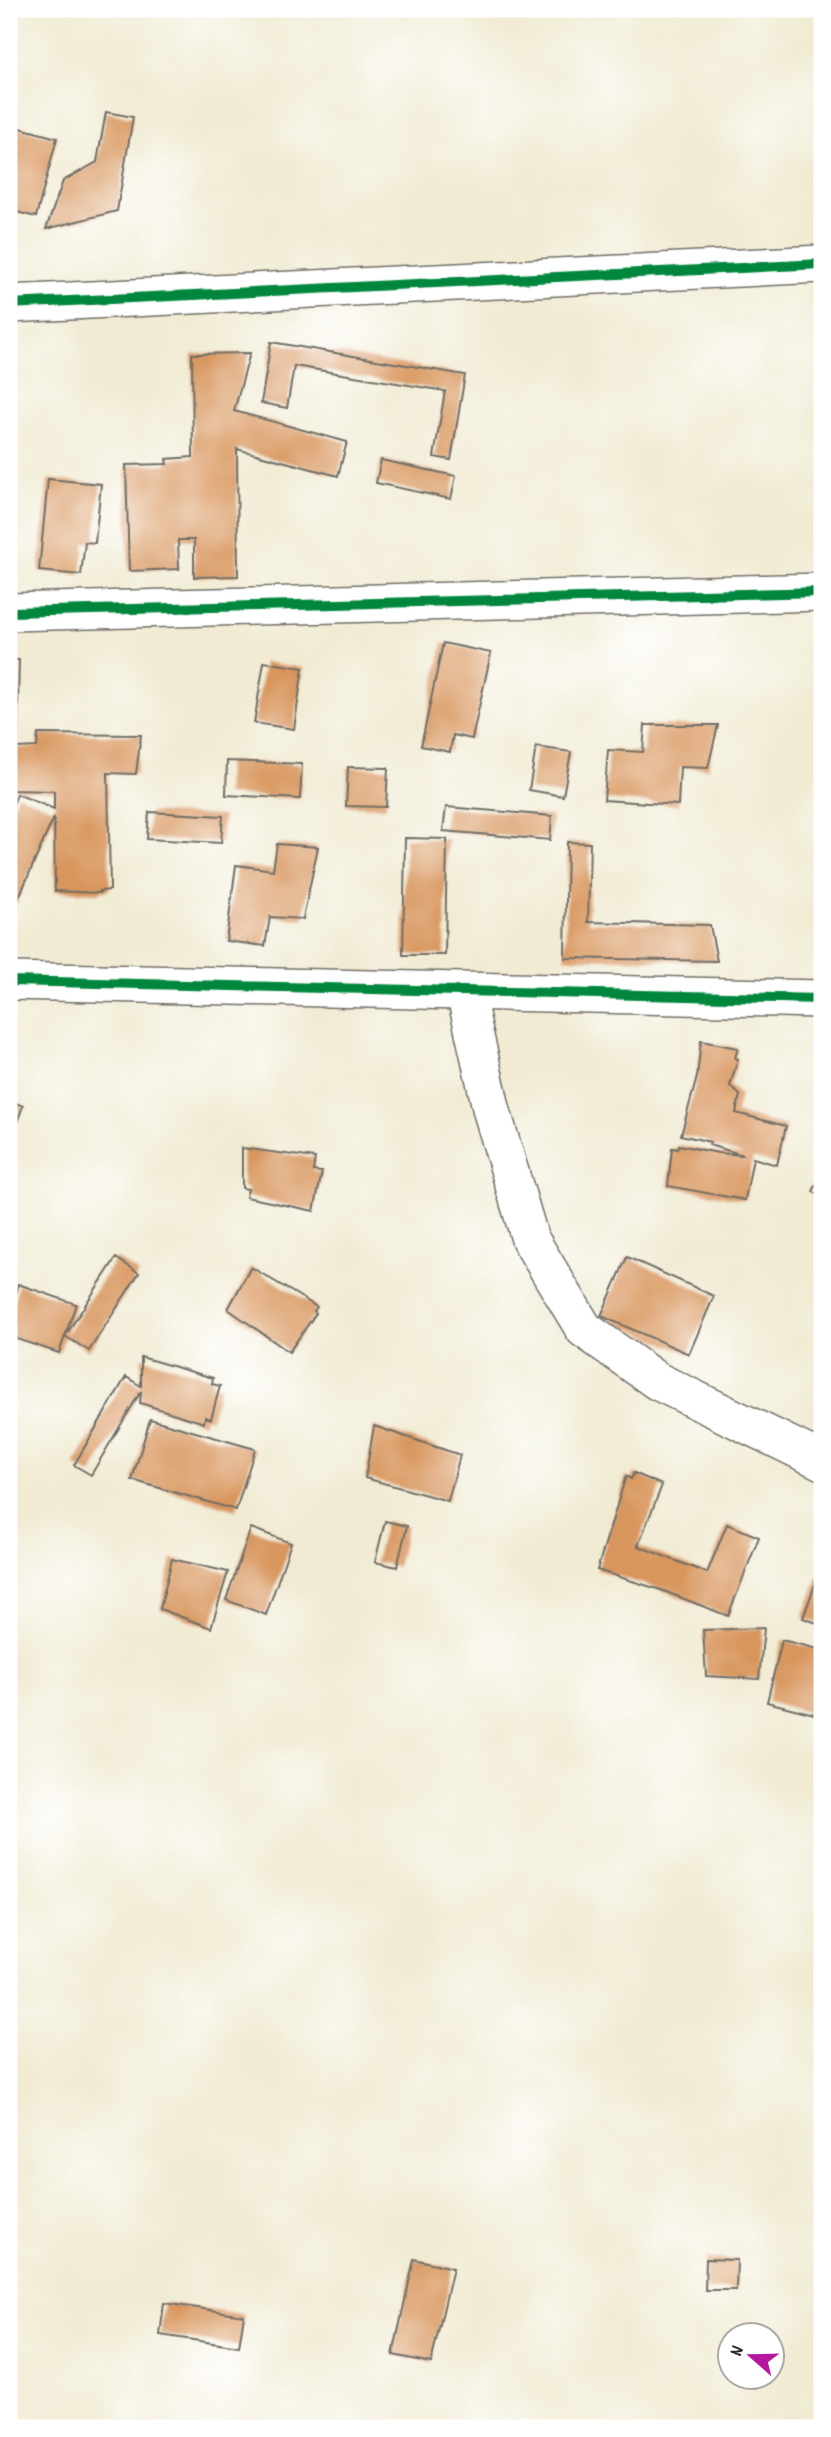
<svg xmlns="http://www.w3.org/2000/svg" width="831" height="2437" viewBox="0 0 831 2437" font-family="Dekko,sans-serif">
	<style>
		.building { fill: #d8955c }
		.lines { fill: none; stroke-linecap: round; stroke-linejoin: round }
		.street-casing { stroke: #706e66; stroke-width: 40 }
		.street { stroke: #fff; stroke-width: 37 }
		.cycleway-casing { stroke: #fff; stroke-width: 15 }
		.cycleway { stroke: #00873e; stroke-width: 10 }
	</style>
	<rect width="100%" height="100%" fill="#fff"/>
	<filter id="ink" filterUnits="userSpaceOnUse"><feTurbulence type="fractalNoise" baseFrequency=".0143" numOctaves="2"/><feDisplacementMap in="SourceGraphic" scale="14" xChannelSelector="R" yChannelSelector="G"/><feConvolveMatrix kernelMatrix="1 2 1 2 8 2 1 2 1" color-interpolation-filters="sRGB"/></filter>
	<filter id="wash" filterUnits="userSpaceOnUse"><feTurbulence type="fractalNoise" baseFrequency=".00686" numOctaves="4" result="noise"/><feDisplacementMap in="SourceGraphic" scale="28" xChannelSelector="R" yChannelSelector="G"/><feGaussianBlur stdDeviation="1.57" result="paint"/><feColorMatrix in="noise" values="0 0 0 0 0 0 0 0 0 0 0 0 0 0 0 0 0 1.4 0 .05"/><feComposite in="paint" operator="in"/></filter>
	<g filter="url(#wash)">
		<rect width="100%" height="100%" fill="#f1ebd3"/>
		<g id="blocks">
			<!-- building -->
			<path class="building" d="M106,112L133,117L117,211L46,229L63,181L97,162Z
				M9,125L57,138L36,217L9,210Z
				M271,342L465,375L451,460L434,457L445,391L294,366L287,408L261,403Z
				M250,353L234,411L347,442L338,476L237,449L238,576L194,577V540H178L179,569L129,571L126,465L167,464L166,459L193,457L192,354Z
				M381,460L456,476L451,499L376,483Z
				M48,479L101,484L95,543L85,542L81,575L39,571Z
				M443,643L491,653L472,739L453,735L450,752L421,746Z
				M9,660H19L17,748L37,747L38,734L141,735L136,774L108,773L110,890L100,891V893L55,891L54,817L9,920V815L17,794L54,809V791L9,790Z
				M264,662L303,668L294,729L254,723Z
				M645,725H718L708,768L680,767L678,805L604,800L608,750L643,752Z
				M536,747L571,752L563,796L529,790Z
				M227,761L302,764L300,799L226,795Z
				M348,767L388,768L386,807L346,806Z
				M446,807L552,816L550,840L443,831Z
				M149,812L223,816L221,843L147,839Z
				M405,838L447,839L445,955H403Z
				M567,842L590,843L588,922L710,925L717,961L565,958Z
				M277,844L318,847L303,919L270,917L265,946L226,941L236,865L273,870Z
				M701,1041L738,1048L735,1058L738,1059L730,1086L740,1095L736,1113L786,1126L777,1165L753,1158L745,1200L668,1186L672,1148L678,1149L679,1145L718,1153L743,1155L709,1145L710,1142L681,1135L697,1077Z
				M9,1100L23,1106L9,1144Z
				M242,1148L315,1158L313,1171L322,1172L314,1211L246,1197L248,1189L242,1188Z
				M822,1171V1196L813,1192Z
				M627,1257L714,1296L689,1354L601,1316Z
				M116,1258L139,1273L89,1351L65,1336Z
				M251,1267L317,1307L314,1311L316,1313L289,1352L228,1309Z
				M18,1284L76,1304L59,1353L11,1337L13,1331L9,1330V1327Z
				M141,1357L213,1378L212,1384L220,1386L211,1419L205,1417L204,1423L140,1403L141,1391L91,1475L74,1465L126,1377L141,1386Z
				M150,1419L255,1449L236,1510L132,1480Z
				M374,1426L460,1455L448,1501L365,1478Z
				M634,1473L662,1485L638,1546L707,1573L727,1524L759,1537L728,1616L661,1590L597,1570L626,1476L631,1479Z
				M385,1521L407,1526L397,1567L375,1562Z
				M251,1528L291,1543L266,1615L226,1600Z
				M172,1559L228,1572L211,1628L160,1609Z
				M822,1565V1625L803,1618Z
				M764,1628L759,1679L706,1676L703,1630Z
				M782,1640L822,1650V1716L767,1702Z
				M414,2259L453,2268L431,2363L393,2355Z
				M706,2259L737,2260L736,2290H705Z
				M164,2303L244,2315L239,2347L160,2335Z"/>
		</g>
	</g>
	<g filter="url(#ink)">
		<use href="#blocks" fill-opacity="0" stroke="#706e66" stroke-width="2"/>
		<g class="lines">
			<defs>
				<path id="street" d="M9,304L822,264
					M9,612L822,592
					M9,981L822,999
					M465,992L492,1112L530,1239L584,1329L657,1381L822,1461"/>
			</defs>
			<!-- street casing -->
			<use href="#street" class="street-casing"/>
			<!-- street -->
			<use href="#street" class="street"/>
			<defs>
				<path id="cycleway" d="M9,304L822,264
					M9,612L822,592
					M9,981L822,999"/>
			</defs>
			<!-- cycleway casing -->
			<use href="#cycleway" class="cycleway-casing"/>
			<!-- cycleway -->
			<use href="#cycleway" class="cycleway"/>
		</g>
	</g>
	<!-- margin -->
	<rect width="831" height="2437" fill="none" stroke="#fff" stroke-width="35"/>
	<!-- north arrow -->
	<g transform="translate(751 2356) rotate(290)"><circle r="33" fill="#ffffff" stroke="#aaaaaa" stroke-width="2"/>
	<path d="M0-5L12 26L0 18L-12 26Z" fill="#b5179e"/>
	<text y="-10" font-size="19" font-weight="bold" text-anchor="middle" fill="#2b2b2b">N</text>
	</g>
</svg>
